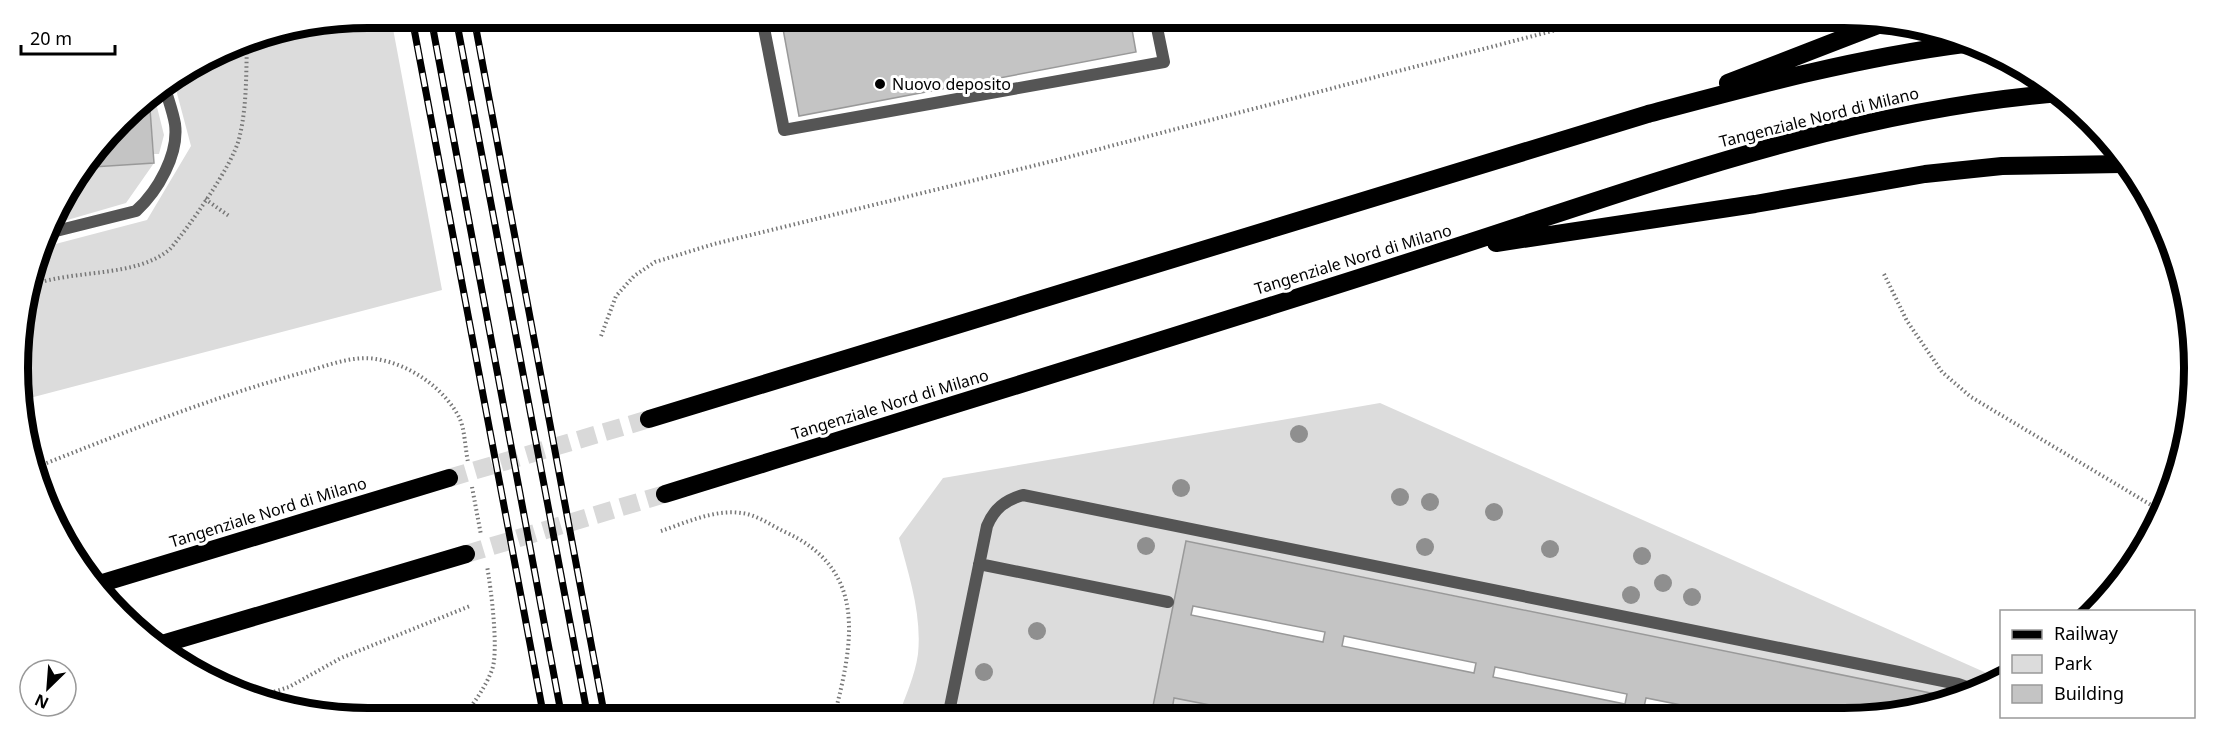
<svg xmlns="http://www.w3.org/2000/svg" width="2213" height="736" viewBox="0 0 2213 736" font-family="'Noto Sans',sans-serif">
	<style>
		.green { fill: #dcdcdc }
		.building { fill: #c4c4c4; stroke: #999; stroke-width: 1.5; fill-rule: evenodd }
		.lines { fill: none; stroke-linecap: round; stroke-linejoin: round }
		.motorway-tunnel { stroke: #d9d9d9; stroke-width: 18; stroke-dasharray: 18 9; stroke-linecap: butt }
		.path { stroke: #777; stroke-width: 4; stroke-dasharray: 1.5 3; stroke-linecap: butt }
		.service { stroke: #555; stroke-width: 12 }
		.motorway { stroke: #000; stroke-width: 18 }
		.rail-casing { stroke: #000; stroke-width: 7 }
		.rail { stroke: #fff; stroke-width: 4.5; stroke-dasharray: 14; stroke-linecap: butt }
		.tree { fill: #8f8f8f }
		.poi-dot { fill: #000; stroke: #fff; stroke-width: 2 }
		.labels { text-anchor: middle; stroke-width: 6; stroke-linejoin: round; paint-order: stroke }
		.poi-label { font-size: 16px; fill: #000; stroke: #fff; text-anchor: start }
		.street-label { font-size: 16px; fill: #000; stroke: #fff }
		.rim { fill: none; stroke: #000; stroke-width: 8 }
	</style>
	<rect width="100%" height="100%" fill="#fff"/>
	<!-- green -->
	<path class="green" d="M368,18H391L442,290L26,399L21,323L44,247L147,220L191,146L174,82L234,45Z
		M154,95L164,135L159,154H154L150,109L147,99Z
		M93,162L94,167L154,163L126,203L50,225L54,213Z
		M1380,403L2000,679L1979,691L1955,698L1187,541L1151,716L898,717C905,697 915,676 918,654C922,614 909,576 899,538L943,478Z
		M1174,698L1266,716H1171Z"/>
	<!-- building -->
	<path class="building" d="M781,18H1130L1136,52L799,116Z
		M147,99L150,109L154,163L93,167V162L137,105Z
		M1186,541L1955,698L1890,715H1731L1646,698L1644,707L1684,715L1266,716L1174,698L1171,716H1151ZM1193,606L1325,632L1323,642L1191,615ZM1344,636L1476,663L1474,673L1342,646ZM1495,667L1627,694L1625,704L1493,677Z"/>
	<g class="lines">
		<!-- motorway-tunnel -->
		<path class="motorway-tunnel" d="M449,478L649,419
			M466,554L665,494"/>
		<!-- path -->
		<path class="path" d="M227,49L247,47
			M205,199L229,216
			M1884,274L1907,321L1942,372L1971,397L2161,511
			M32,285C75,269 136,278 170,249C189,227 232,166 239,139C247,107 246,75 247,42
			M601,336L616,296L634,276L655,262L714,244L1057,160L1602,18
			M34,468C123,433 212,397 305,372C326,366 353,355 376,359C409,364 443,387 459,417C465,429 465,448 468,462
			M472,487L481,535
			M661,531C685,523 715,509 741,513C755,514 771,525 783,531C869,569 853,643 834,717
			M257,697L289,687L341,658L470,606
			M462,718C474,703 485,688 492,670C499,651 491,588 487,566"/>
		<!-- service -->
		<path class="service" d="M762,18L784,130L1164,62L1155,18
			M48,233L136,211C158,191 179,154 175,124C173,112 168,99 165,88
			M979,564L1168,602
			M948,717L987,526C994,509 1005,500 1023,495L1958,684L1978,691"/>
		<!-- motorway -->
		<path class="motorway" d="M1728,83L1883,23
			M1496,243L1755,204L1925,174L2002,166L2122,164
			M649,419L1648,114C1753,86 1856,58 1964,44
			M665,494C926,413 1187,334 1446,250C1648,185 1847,110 2061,93
			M99,584L449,478
			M159,645L466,554"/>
		<defs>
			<path id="rail" d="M412,18L544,718
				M431,18L562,718
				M456,18L588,718
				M474,18L605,718"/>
		</defs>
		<!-- rail casing -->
		<use href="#rail" class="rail-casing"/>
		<!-- rail -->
		<use href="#rail" class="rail"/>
	</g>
	<!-- trees -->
	<g class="tree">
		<circle cx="1299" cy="434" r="9"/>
		<circle cx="1181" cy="488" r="9"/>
		<circle cx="1400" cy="497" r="9"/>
		<circle cx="1430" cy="502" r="9"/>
		<circle cx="1494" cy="512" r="9"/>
		<circle cx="1146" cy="546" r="9"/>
		<circle cx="1425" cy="547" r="9"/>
		<circle cx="1550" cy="549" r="9"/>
		<circle cx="1642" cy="556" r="9"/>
		<circle cx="1663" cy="583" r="9"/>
		<circle cx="1631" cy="595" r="9"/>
		<circle cx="1692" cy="597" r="9"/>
		<circle cx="1037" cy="631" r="9"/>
		<circle cx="984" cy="672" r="9"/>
	</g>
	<!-- markers -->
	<circle class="poi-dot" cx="880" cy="84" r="6"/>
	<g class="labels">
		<!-- poi labels -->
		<g class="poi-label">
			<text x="892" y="90">Nuovo deposito</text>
		</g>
		<!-- street labels -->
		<g class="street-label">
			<text transform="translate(1819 117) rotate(-14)" y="6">Tangenziale Nord di Milano</text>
			<text transform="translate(1353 259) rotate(-17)" y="6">Tangenziale Nord di Milano</text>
			<text transform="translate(890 404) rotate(-17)" y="6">Tangenziale Nord di Milano</text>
			<text transform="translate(268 512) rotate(-17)" y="6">Tangenziale Nord di Milano</text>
		</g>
	</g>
	<!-- crop -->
	<path d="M0 0H2213V736H0ZM368 28H1844A340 340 0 0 1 2184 368V368A340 340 0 0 1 1844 708H368A340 340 0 0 1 28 368V368A340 340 0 0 1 368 28Z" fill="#fff" fill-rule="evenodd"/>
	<path class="rim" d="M368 28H1844A340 340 0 0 1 2184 368V368A340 340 0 0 1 1844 708H368A340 340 0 0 1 28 368V368A340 340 0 0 1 368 28Z"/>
	<!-- legend -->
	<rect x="2000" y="610" width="195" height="108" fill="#ffffff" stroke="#999999" stroke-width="1.5"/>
	<rect x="2012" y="630" width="30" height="9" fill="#000000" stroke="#999999" stroke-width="1.5"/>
	<text x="2054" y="640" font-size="18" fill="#000000">Railway</text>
	<rect x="2012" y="655" width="30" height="18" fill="#dcdcdc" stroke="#999999" stroke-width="1.5"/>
	<text x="2054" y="670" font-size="18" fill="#000000">Park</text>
	<rect x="2012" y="685" width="30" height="18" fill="#c4c4c4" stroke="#999999" stroke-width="1.5"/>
	<text x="2054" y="700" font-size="18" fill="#000000">Building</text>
	<!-- north arrow -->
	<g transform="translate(48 688) rotate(205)"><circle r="28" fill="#ffffff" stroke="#999999" stroke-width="1.5"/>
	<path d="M0-4.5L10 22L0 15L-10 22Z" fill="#000000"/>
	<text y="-9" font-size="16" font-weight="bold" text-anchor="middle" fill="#000000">N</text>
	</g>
	<!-- scale -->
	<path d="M21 45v9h94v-9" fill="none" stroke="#000000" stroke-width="3"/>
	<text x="30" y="45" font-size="18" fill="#000000" stroke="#ffffff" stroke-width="4.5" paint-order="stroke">20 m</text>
</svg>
